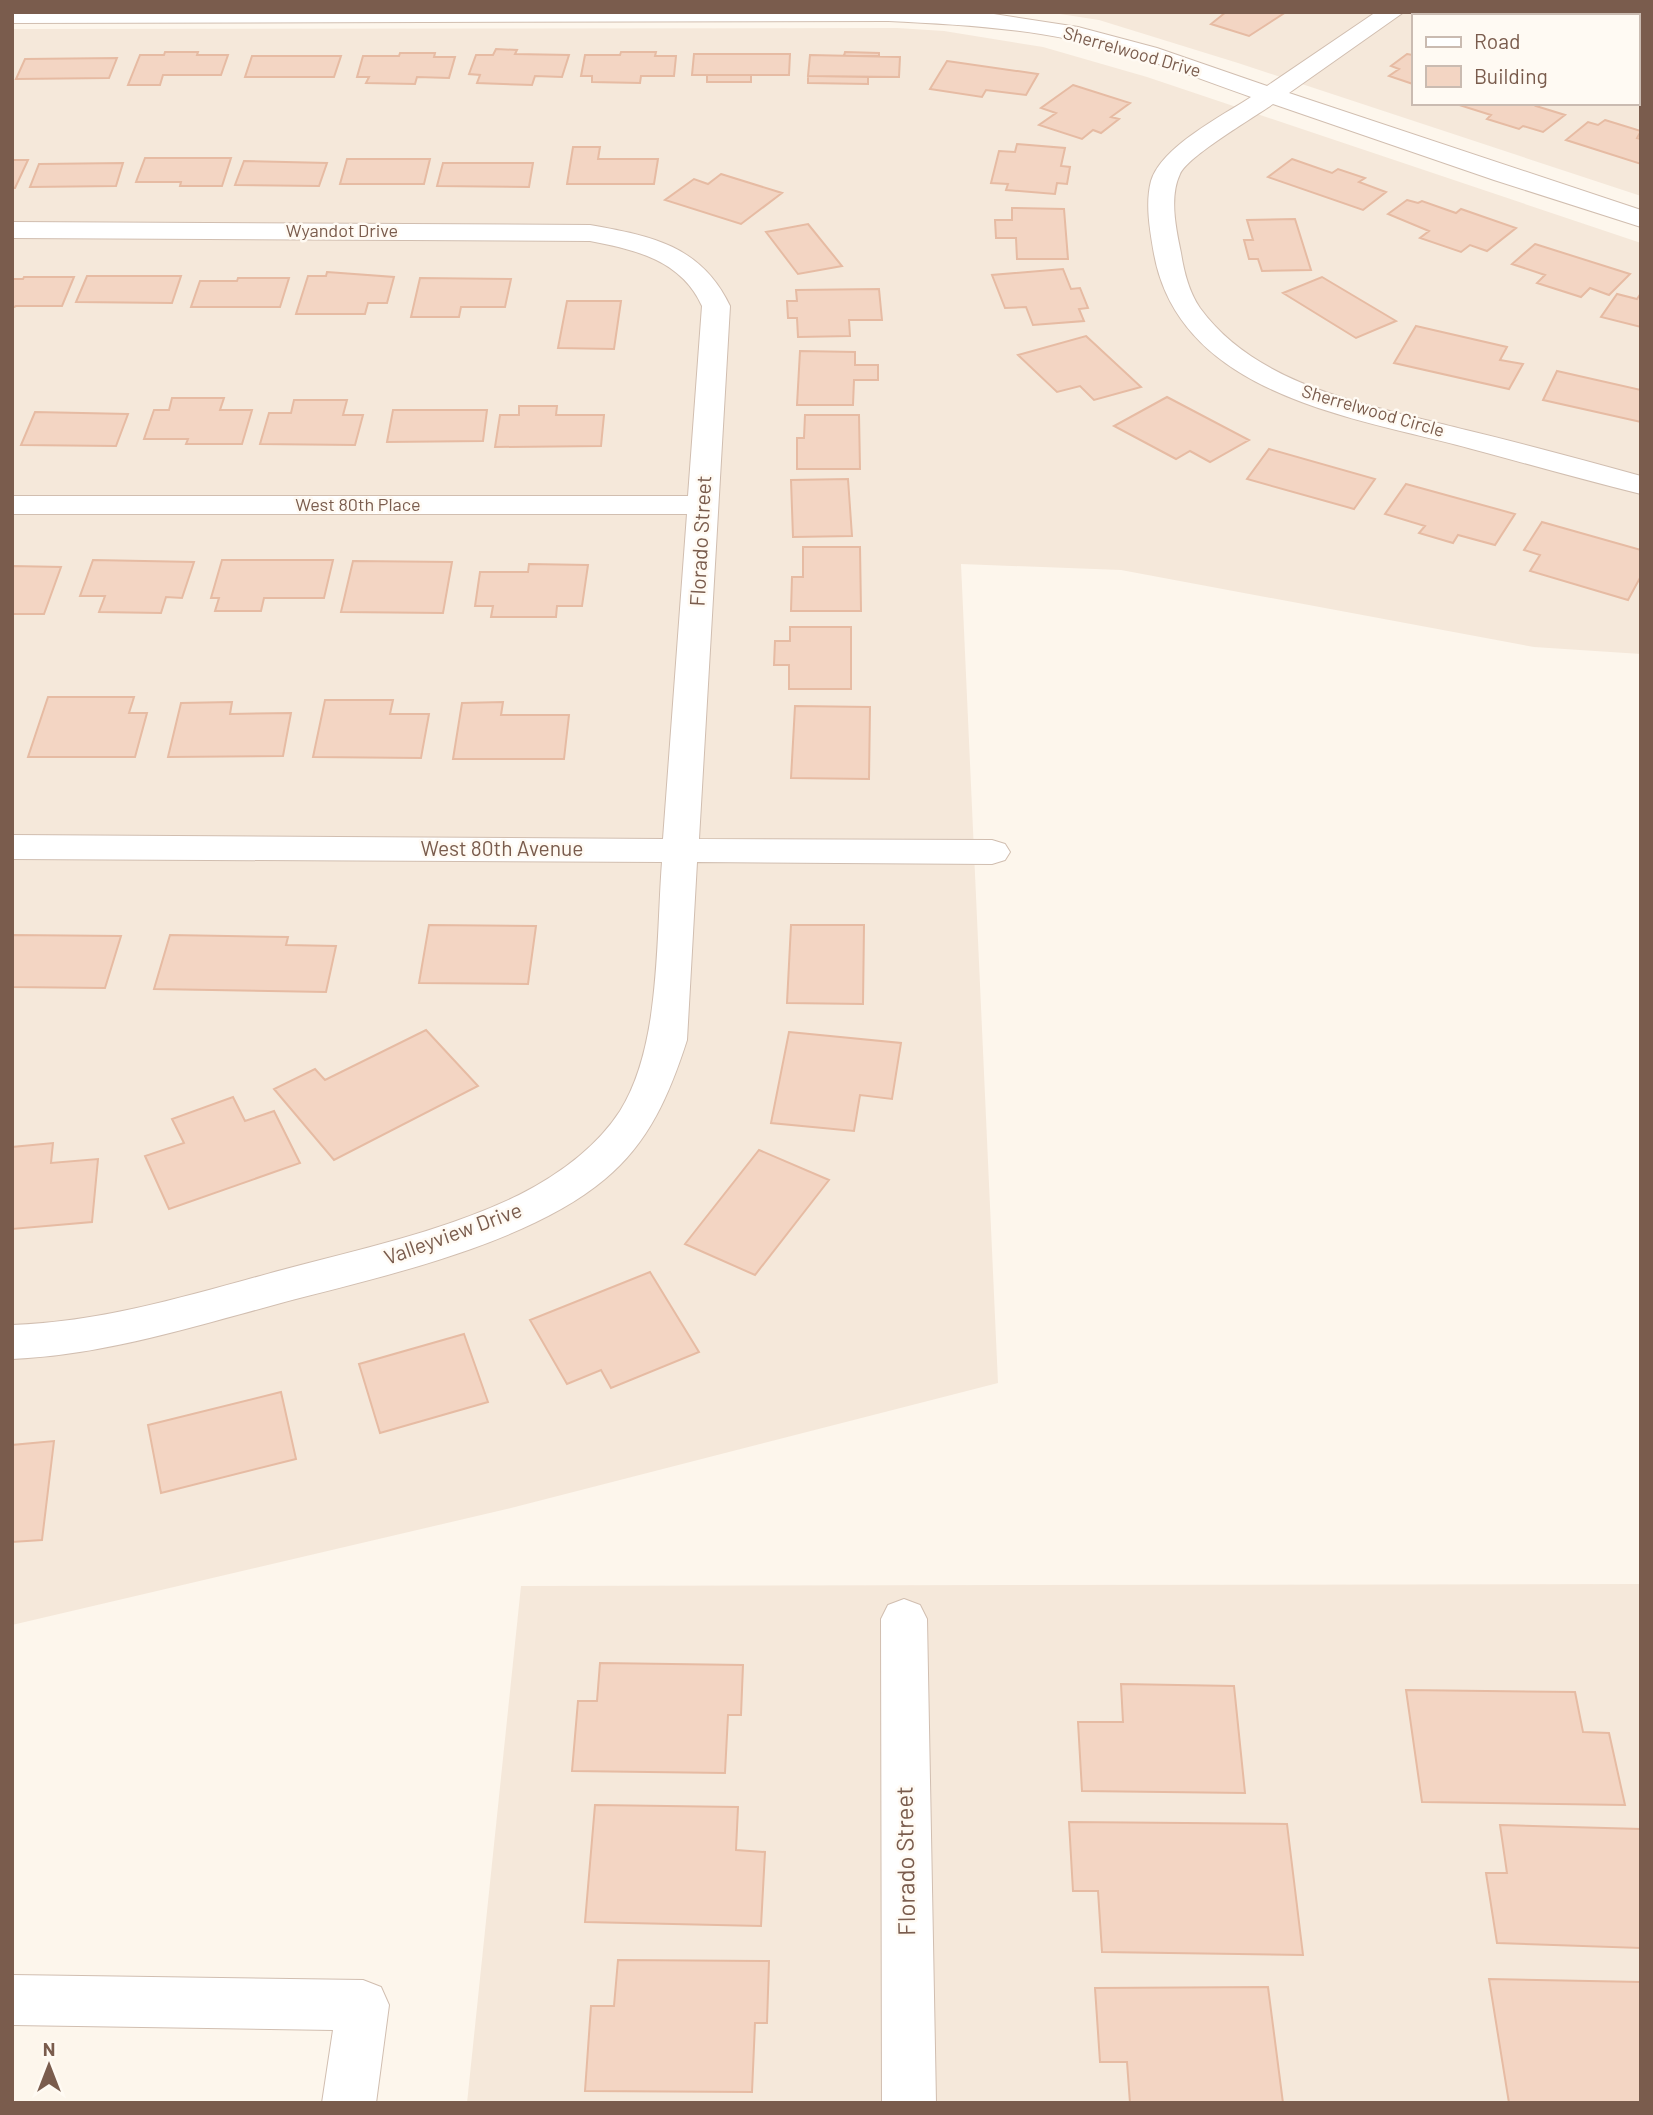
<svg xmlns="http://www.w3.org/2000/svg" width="1653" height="2115" viewBox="0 0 1653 2115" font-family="Barlow,sans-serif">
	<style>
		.residential { fill: #f5e8da; fill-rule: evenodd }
		.building { fill: #f3d5c3; stroke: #e6bba3; stroke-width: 2 }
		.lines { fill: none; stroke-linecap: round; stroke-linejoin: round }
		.minor-casing { stroke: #d1beb0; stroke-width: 2 }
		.minor { fill: #fff; fill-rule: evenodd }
		.labels { text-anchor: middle; stroke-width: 5; stroke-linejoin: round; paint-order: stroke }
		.far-street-label { font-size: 18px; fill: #7a5c4d; stroke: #fffaf3 }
		.street-label { font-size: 21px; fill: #7a5c4d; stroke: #fffaf3 }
		.near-street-label { font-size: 24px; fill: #7a5c4d; stroke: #fffaf3 }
	</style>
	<rect width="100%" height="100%" fill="#fdf6ec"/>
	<!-- residential -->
	<path class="residential" d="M1047,12H1641V196L1238,63L1099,20ZM1413,16H1637V103H1413Z
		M897,28L944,31L1043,47L1147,77L1641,243V654L1534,647L1121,570L961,564L998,1383L511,1508L12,1625V29Z
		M1641,1584V2103H467L521,1586Z"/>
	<!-- building -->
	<path class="building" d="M1226,12H1286L1249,36L1211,24Z
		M1476,12H1557L1560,14L1468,16Z
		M496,49L517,50L515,54L569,55L562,77L535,76L532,85L477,83L480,75L469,74L476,55H493Z
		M165,52H198L197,55H228L221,75H163L160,85H128L140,55H164Z
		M621,52H656L655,56H676L674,76H641L640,83L592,82V76H581L585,55H620Z
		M845,52L879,53V56H844Z
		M400,53H435L434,57H455L449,78L417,77L415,84L366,83L369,77H357L363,56H399Z
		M694,54H790L789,75H692Z
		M1407,54L1413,55V84L1389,76L1399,69L1391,66Z
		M810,55L900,57L899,77L808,76Z
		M252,56H341L334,77H245Z
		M117,58L109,78L16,79L25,59Z
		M947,61L1038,74L1026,95L986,90L982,97L930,89Z
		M707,75H751V82H707Z
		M808,76L868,77V84L808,83Z
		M1073,85L1130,103L1111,117L1119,119L1101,133L1093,130L1082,139L1039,125L1056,113L1041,108Z
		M1462,103H1539L1536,106L1565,115L1543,132L1523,126L1519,129L1487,119L1491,115L1459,105Z
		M1605,120L1641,131L1637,138L1641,139V164L1566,140L1588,122L1598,125Z
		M1017,144L1065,148L1061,166L1070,167L1067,184L1057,183L1055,194L1006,190L1008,184L991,183L999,151L1015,152Z
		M573,147H600L598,159H658L654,184H567Z
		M145,158H231L222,186H180L181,182H136Z
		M347,159H430L424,184H340Z
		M1292,159L1332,173L1338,169L1365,178L1359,182L1386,192L1363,210L1268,177Z
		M12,160H28L15,188H12Z
		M244,161L327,163L319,186L235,185Z
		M123,163L116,186L30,187L39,164Z
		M443,163H533L529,187L437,186Z
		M721,174L782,193L741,224L665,200L694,179L708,184Z
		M1407,200L1418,203L1422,201L1456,213L1461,209L1516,228L1487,251L1470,245L1461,252L1420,238L1429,231L1388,214Z
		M1012,208L1064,209L1068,259H1017L1016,238H996L995,220H1012Z
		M1295,219L1311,270L1262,271L1258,259H1249L1244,240H1253L1247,220Z
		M808,224L842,266L798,274L766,232Z
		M1535,244L1630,274L1609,295L1590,288L1581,297L1537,283L1545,275L1512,264Z
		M1063,269L1071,289L1080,288L1088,308L1079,309L1084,321L1033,325L1026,307L1005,308L992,275Z
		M327,272L394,277L387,303H368L365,314H296L308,276H326Z
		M87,276H181L172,303L76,302Z
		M24,277H74L62,306H16L12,308V279H23Z
		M1322,277L1396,321L1356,338L1283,293Z
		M238,278H289L280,307H191L200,281H237Z
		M420,278L511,279L505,307H461L459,317H411Z
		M879,289L882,320H849L850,336L798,337L797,318H788L787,301H797L796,290Z
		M1641,293V327L1601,317L1617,294L1637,299Z
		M567,301H621L614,349L558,348Z
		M1416,326L1507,347L1500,360L1523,364L1509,389L1394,363Z
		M1086,336L1141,387L1094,400L1080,386L1057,392L1018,355Z
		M800,351L855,352V365H878V380H854L853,405H797Z
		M1557,371L1641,390V422L1543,400Z
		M1167,397L1249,440L1210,462L1190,451L1176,459L1114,426Z
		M172,398H224L220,410H252L242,444H186L188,439H144L154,410H169Z
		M294,400H347L343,415H363L355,445L260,444L269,413H291Z
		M519,406H557L556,415H604L601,446L495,447L500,415H519Z
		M393,410H487L483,441L387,442Z
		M35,412L128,414L116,446L21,445Z
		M805,415H859L860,469H797V438H804Z
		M1269,449L1375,479L1354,509L1247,479Z
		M848,479L852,536L793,537L791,480Z
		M1406,484L1515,514L1495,545L1458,535L1453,543L1419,533L1425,526L1385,514Z
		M1542,522L1641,550V576L1628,600L1530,571L1540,555L1524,550Z
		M803,547H860L861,611H791L792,577H803Z
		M93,560L194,562L182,598L166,597L161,613L99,612L105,596H80Z
		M222,560H333L324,598H264L261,611H215L219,598H211Z
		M353,561L452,562L443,613L341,612Z
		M529,564L588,565L582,606H557L556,617H491L493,606H475L480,572H528Z
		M12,566L61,567L44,614H12Z
		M790,627H851V689H789V665H774L775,641H790Z
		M48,697H134L129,713H147L135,757H28Z
		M325,700H393L390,714H429L421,758L313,757Z
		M232,702L230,714L291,713L283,756L168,757L181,703Z
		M503,702L501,715H569L564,759H453L462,703Z
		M795,706L870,707L869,779L791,778Z
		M429,925L536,926L528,984L419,983Z
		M791,925H864L863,1004L787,1003Z
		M12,935L121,936L105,988L12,987Z
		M170,935L288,937L286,945L336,946L326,992L154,989Z
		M426,1030L478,1086L334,1160L274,1089L315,1069L325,1080Z
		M789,1032L901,1043L892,1099L860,1095L854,1131L771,1123Z
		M233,1097L245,1121L274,1111L300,1163L169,1209L145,1156L184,1143L172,1119Z
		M53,1143L51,1163L98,1159L92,1222L12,1229V1147Z
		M759,1150L829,1180L755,1275L685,1244Z
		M650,1272L699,1352L611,1388L601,1370L567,1384L530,1320Z
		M464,1334L488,1402L380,1433L359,1364Z
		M281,1392L296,1459L161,1493L148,1425Z
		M54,1441L42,1540L12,1542V1445Z
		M600,1663L743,1665L741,1715H728L725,1773L572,1771L578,1701H597Z
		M1121,1684L1234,1686L1245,1793L1082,1791L1078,1722H1123Z
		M1406,1690L1575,1692L1583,1732L1609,1733L1625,1805L1422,1802Z
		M595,1805L738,1807L736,1850L765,1852L761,1926L585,1922Z
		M1069,1822L1287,1824L1303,1955L1102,1952L1098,1891H1073Z
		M1500,1825L1641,1829V1948L1497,1943L1486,1873H1507Z
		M618,1960L769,1961L767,2023H755L752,2092L585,2091L591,2006H614Z
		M1489,1979L1641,1982V2103H1509Z
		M1268,1987L1283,2103H1130L1127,2062H1100L1095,1988Z"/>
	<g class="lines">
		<defs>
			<path id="minor" d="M12,12H981L1078,27L1157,48L1267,86L1376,12H1404L1289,93L1641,210V227L1494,180L1273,104C1253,118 1188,156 1180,174C1169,197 1176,229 1181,253C1184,272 1189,292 1200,308C1259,389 1375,406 1466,430C1524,444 1583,460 1641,476V494C1579,479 1518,461 1457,445C1344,416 1179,391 1154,254C1150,231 1145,204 1151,181C1161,147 1222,116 1251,97C1191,76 1130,51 1068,39C1009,27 948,24 888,21L12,23Z
				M12,222L590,225C651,236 701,245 730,306L699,839L992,840L1005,844L1010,852L1005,860L992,864L697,862L687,1040C670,1093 649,1143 605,1179C527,1245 379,1277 281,1303C192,1327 105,1355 12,1359V1325C105,1322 193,1294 282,1270C361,1249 445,1231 519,1195C558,1175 596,1148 620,1111C661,1046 656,938 662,862L12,859V835L663,839L687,514H12V496H688L702,306C681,260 636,250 590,241L12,238Z
				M904,1599L920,1605L927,1619L936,2103H882L881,1619L888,1605Z
				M12,1975L363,1980L381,1987L389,2005L376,2103H322L333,2030L12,2025Z"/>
		</defs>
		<!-- minor casing -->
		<use href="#minor" class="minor-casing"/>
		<!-- minor -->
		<use href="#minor" class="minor"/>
	</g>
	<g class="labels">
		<!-- far-street labels -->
		<g class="far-street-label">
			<text transform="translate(1132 52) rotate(16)" y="6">Sherrelwood Drive</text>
			<text x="342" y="237">Wyandot Drive</text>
			<text transform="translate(1373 411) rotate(16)" y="6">Sherrelwood Circle</text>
			<text x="358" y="511">West 80th Place</text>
		</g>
		<!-- street labels -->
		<g class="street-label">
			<text transform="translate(701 541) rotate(-87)" y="7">Florado Street</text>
			<text x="502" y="856">West 80th Avenue</text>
			<text transform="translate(453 1234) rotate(-20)" y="7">Valleyview Drive</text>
		</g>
		<!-- near-street labels -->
		<g class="near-street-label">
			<text transform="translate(906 1861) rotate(-91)" y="8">Florado Street</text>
		</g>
	</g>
	<!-- border -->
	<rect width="1653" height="2115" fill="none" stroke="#7a5c4d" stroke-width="28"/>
	<!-- legend -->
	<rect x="1412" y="14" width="228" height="91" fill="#fffaf3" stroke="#cabbb1" stroke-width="2"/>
	<rect x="1426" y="37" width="35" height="10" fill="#ffffff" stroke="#cabbb1" stroke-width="2"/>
	<text x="1474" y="49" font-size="21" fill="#7a5c4d">Road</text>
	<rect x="1426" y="66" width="35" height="21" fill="#f3d5c3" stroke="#cabbb1" stroke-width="2"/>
	<text x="1474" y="84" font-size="21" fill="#7a5c4d">Building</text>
	<!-- north arrow -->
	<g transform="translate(49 2066)" stroke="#fffaf3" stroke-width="5" paint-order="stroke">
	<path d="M0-5L12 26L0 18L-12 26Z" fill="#7a5c4d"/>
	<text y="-10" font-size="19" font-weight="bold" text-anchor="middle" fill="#7a5c4d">N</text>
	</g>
</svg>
